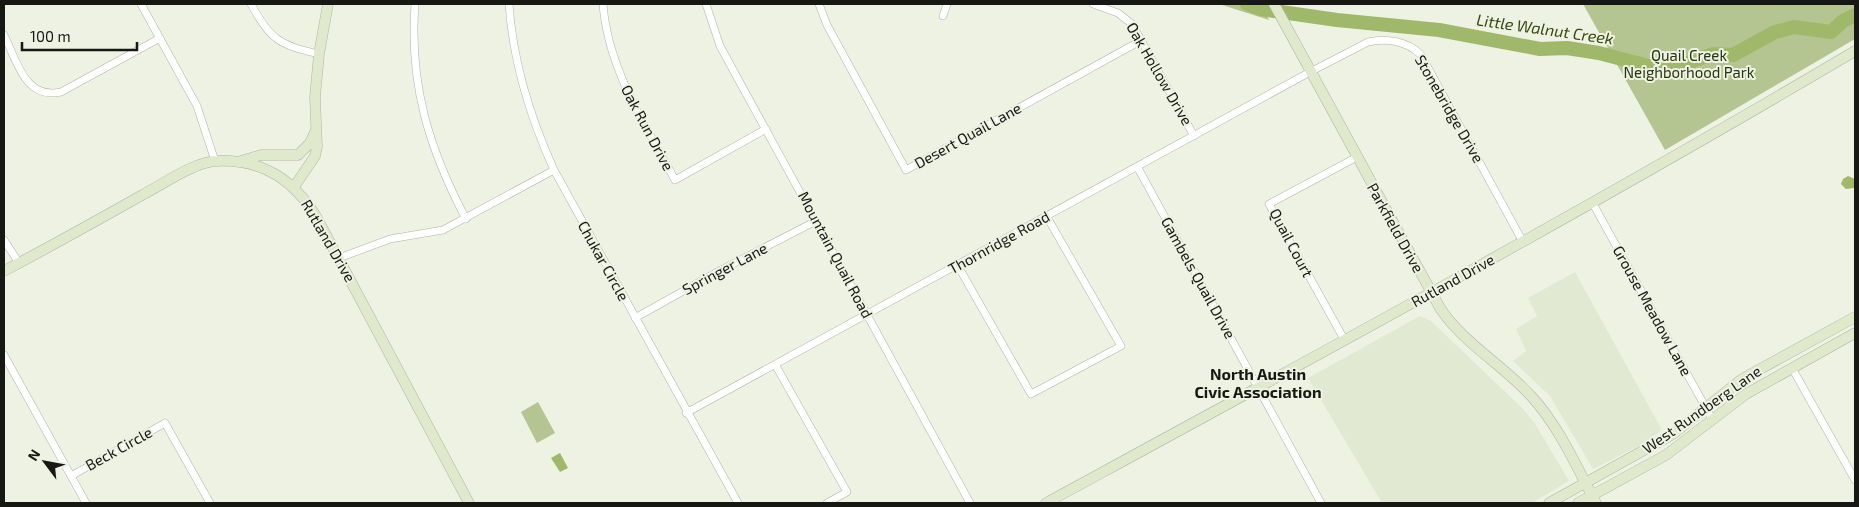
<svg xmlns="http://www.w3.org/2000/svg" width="1859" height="507" viewBox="0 0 1859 507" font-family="'Exo 2',sans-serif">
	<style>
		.built { fill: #e1e9d2 }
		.green { fill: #b4c591 }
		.water { fill: #a0b86a }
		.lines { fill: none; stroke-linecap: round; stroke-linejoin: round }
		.river { stroke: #a0b86a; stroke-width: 14 }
		.street-casing { stroke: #afb4a6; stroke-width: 8 }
		.secondary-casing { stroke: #afb4a6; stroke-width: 11 }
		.street { stroke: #fff; stroke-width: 7 }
		.secondary { stroke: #e0e9cc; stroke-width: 10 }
		.labels { text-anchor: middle; stroke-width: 4; stroke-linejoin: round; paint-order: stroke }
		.park-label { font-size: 15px; fill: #293311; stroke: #edf2e3 }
		.street-label { font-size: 15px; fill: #171813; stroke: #edf2e3 }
		.water-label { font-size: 16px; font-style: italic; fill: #39470c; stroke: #edf2e3 }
		.neighbourhood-label { font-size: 16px; font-weight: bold; fill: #171813; stroke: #edf2e3 }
	</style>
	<rect width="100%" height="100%" fill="#edf2e3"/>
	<!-- built -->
	<path class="built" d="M1575,272L1662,430L1643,444L1593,469L1550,396L1513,361L1526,351L1516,329L1537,316L1528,298Z
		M1420,316L1431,321L1522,408L1534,422L1569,481L1532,503H1382L1308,378Z"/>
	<!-- green -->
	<path class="green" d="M1219,4H1261L1269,20Z
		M1583,4H1855V39L1665,150Z
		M538,402L555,433L537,443L521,412Z"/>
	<!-- water -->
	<path class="water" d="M1848,176L1855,179V192L1854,188L1846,189L1841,184L1843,179Z
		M560,453L568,468L560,472L551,458Z"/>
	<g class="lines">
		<!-- river -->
		<path class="river" d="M1247,4L1261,9L1337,20L1439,30L1540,49L1567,48L1599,53L1656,68L1675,67L1713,54L1733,55L1775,32L1794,27L1831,32L1843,21L1855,15"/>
		<defs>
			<path id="street" d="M141,4L197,106L215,161
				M251,4C270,40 280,45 319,54
				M415,4C409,84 429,149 466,219
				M509,4C513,63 530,117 554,170L738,503
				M603,4C608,69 645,124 675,180L766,129
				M706,4L720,46L970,503
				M819,4L827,25L906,170L1142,40
				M1093,4L1118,13L1132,24L1194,136
				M943,16L947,4
				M4,35C17,61 25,100 61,92L160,38
				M1138,168L1321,503
				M1592,202L1712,419
				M4,240L19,263
				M339,258L390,239L443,230L554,170
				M958,266L1031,394L1121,346L1047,217
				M635,318L719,271L816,221
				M1345,341L1269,204L1357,157
				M4,355L86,503
				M776,366L847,492L827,503
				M1792,368L1855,480
				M686,413L1310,72L1368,42C1386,38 1408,41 1421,55L1523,242
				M71,476L165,423L210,503"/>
			<path id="secondary" d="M1274,4L1440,308C1463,343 1503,365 1531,396C1559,426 1577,468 1596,503
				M238,162L261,155H298L310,143L315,132
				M294,187L315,156L317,147L315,97L319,54L328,4
				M4,271C51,246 98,220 144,194C163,184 196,161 217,161C263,159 294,180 317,218L469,503
				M1046,503C1318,355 1590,208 1855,51
				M1549,503L1673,434L1742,379L1855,317
				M1578,503L1666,455L1746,394L1855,333"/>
		</defs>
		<!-- street casing -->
		<use href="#street" class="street-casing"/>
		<!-- secondary casing -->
		<use href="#secondary" class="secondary-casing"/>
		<!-- street -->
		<use href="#street" class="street"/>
		<!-- secondary -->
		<use href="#secondary" class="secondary"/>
	</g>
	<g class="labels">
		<!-- park labels -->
		<g class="park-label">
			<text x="1689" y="61">Quail Creek<tspan x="1689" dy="17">Neighborhood Park</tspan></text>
		</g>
		<!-- street labels -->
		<g class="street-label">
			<text transform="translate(1159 74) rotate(60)" y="5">Oak Hollow Drive</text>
			<text transform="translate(1449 109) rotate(60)" y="5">Stonebridge Drive</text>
			<text transform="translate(647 128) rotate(62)" y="5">Oak Run Drive</text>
			<text transform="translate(968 136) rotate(-29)" y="5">Desert Quail Lane</text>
			<text transform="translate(1395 228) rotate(61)" y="5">Parkfield Drive</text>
			<text transform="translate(328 241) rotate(60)" y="5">Rutland Drive</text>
			<text transform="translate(999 243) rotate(-29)" y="5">Thornridge Road</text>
			<text transform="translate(1291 243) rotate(62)" y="5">Quail Court</text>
			<text transform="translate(835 255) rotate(62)" y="5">Mountain Quail Road</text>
			<text transform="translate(603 261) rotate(61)" y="5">Chukar Circle</text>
			<text transform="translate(725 269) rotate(-28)" y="5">Springer Lane</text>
			<text transform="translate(1198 278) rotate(61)" y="5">Gambels Quail Drive</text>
			<text transform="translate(1453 281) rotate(-29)" y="5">Rutland Drive</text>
			<text transform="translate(1652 311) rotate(61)" y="5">Grouse Meadow Lane</text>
			<text transform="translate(1702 410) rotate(-35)" y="5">West Rundberg Lane</text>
			<text transform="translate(119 449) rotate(-29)" y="5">Beck Circle</text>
		</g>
		<!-- water labels -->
		<g class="water-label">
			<text transform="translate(1545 29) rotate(8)" y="6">Little Walnut Creek</text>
		</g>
		<!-- neighbourhood labels -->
		<g class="neighbourhood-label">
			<text x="1258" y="380">North Austin<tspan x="1258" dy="18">Civic Association</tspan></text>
		</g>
	</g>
	<!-- border -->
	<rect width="1859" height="507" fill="none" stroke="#171813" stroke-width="10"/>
	<!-- north arrow -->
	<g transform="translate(45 462) rotate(302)" stroke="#edf2e3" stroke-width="4" paint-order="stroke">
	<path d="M0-4L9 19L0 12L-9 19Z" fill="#171813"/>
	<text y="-8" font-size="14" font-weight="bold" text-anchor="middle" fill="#171813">N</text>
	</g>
	<!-- scale -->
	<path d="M22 42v8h115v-8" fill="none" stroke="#171813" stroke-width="2.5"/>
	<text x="30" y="42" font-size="15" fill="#171813" stroke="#edf2e3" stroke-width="4" paint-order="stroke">100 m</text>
</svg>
